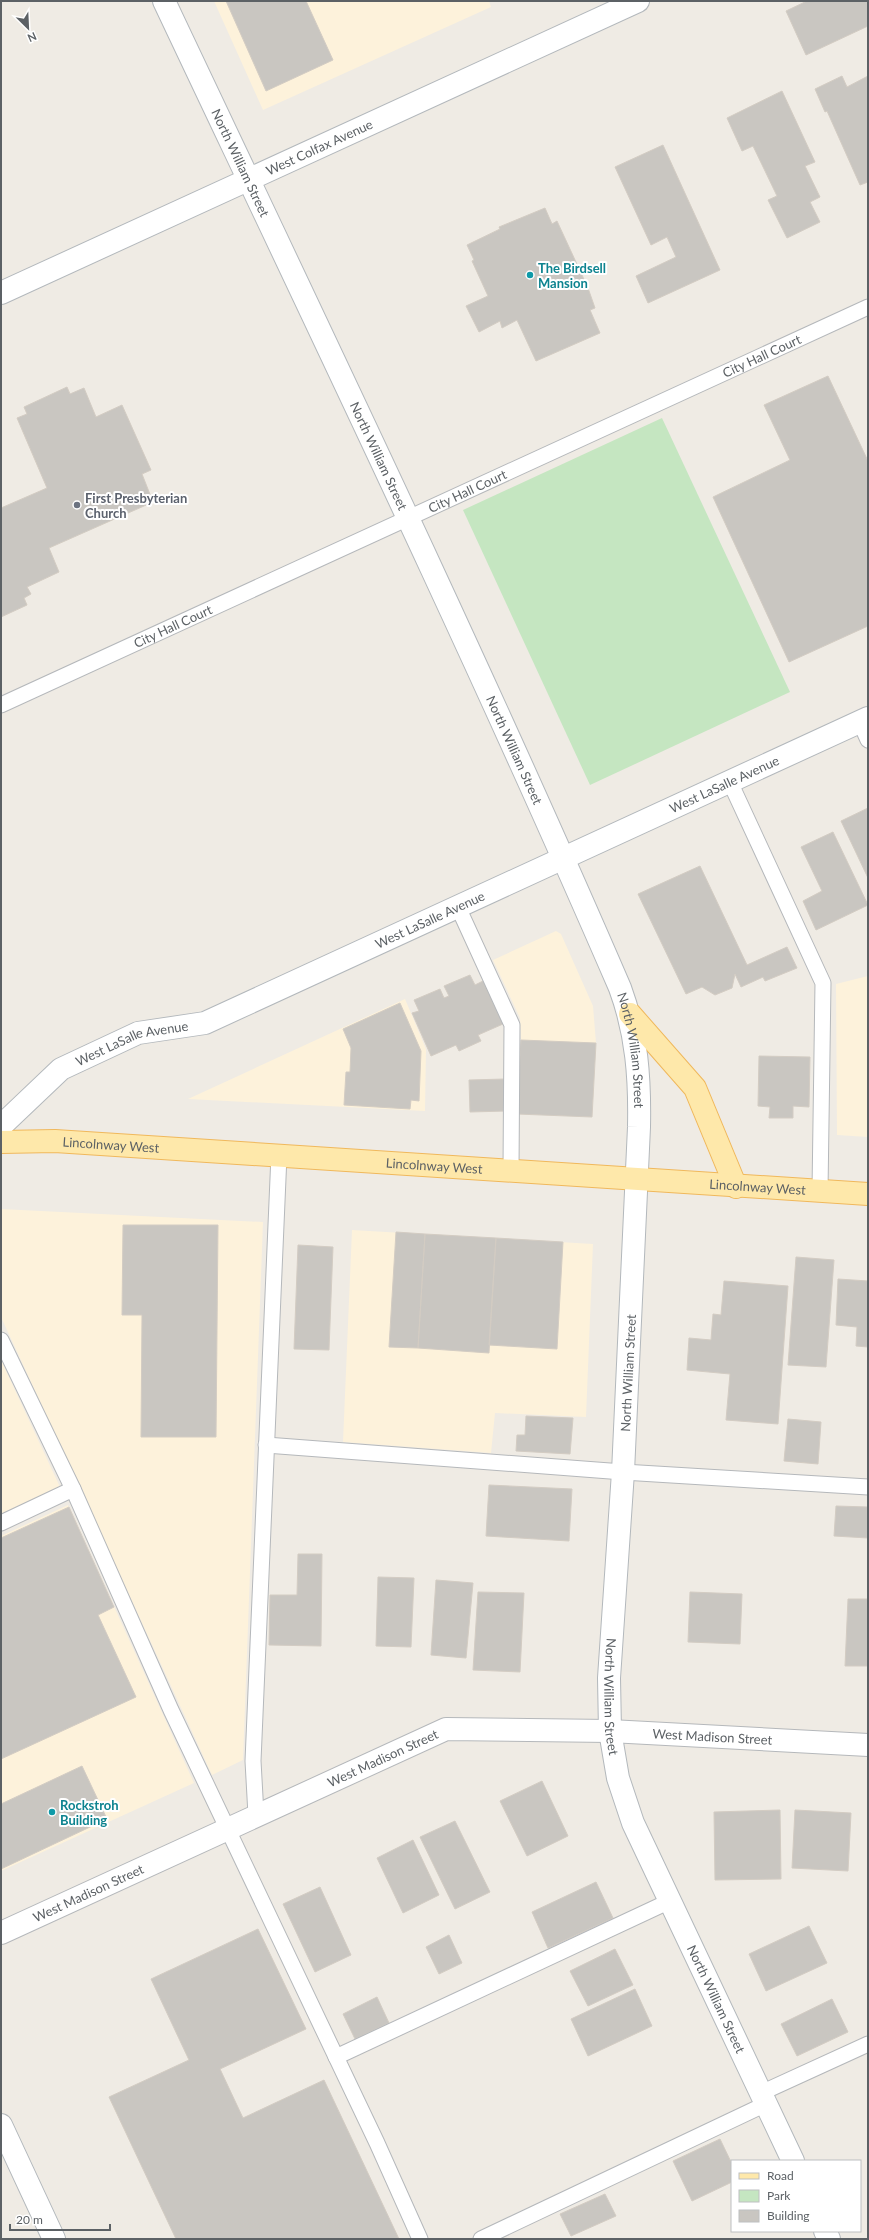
<svg xmlns="http://www.w3.org/2000/svg" width="869" height="2240" viewBox="0 0 869 2240" font-family="Lato,sans-serif">
	<style>
		.commercial { fill: #fdf2db }
		.green { fill: #c5e6c1 }
		.building { fill: #c9c6c1; stroke: #d3ccc3 }
		.lines { fill: none; stroke-linecap: round; stroke-linejoin: round }
		.lane-casing { stroke: #b5b8bb; stroke-width: 17 }
		.street-casing { stroke: #b5b8bb; stroke-width: 24 }
		.secondary-casing { stroke: #b3b8bc; stroke-width: 24 }
		.primary-casing { stroke: #f0b85c; stroke-width: 24 }
		.lane { stroke: #fff; stroke-width: 15 }
		.street { stroke: #fff; stroke-width: 22 }
		.secondary { stroke: #fff; stroke-width: 22 }
		.primary { stroke: #fee8aa; stroke-width: 22 }
		.culture-dot { fill: #0f9aa8; stroke: #fff; stroke-width: 1.5 }
		.worship-dot { fill: #6b7280; stroke: #fff; stroke-width: 1.5 }
		.labels { text-anchor: middle; stroke-width: 4; stroke-linejoin: round; paint-order: stroke }
		.street-label { font-size: 13px; fill: #5c6165; stroke: #fff }
		.culture-label { font-size: 13px; font-weight: bold; fill: #0d838f; stroke: #fff; text-anchor: start }
		.worship-label { font-size: 13px; font-weight: bold; fill: #5b616d; stroke: #fff; text-anchor: start }
	</style>
	<rect width="100%" height="100%" fill="#efebe4"/>
	<!-- commercial -->
	<path class="commercial" d="M214,1H489L491,7L263,110Z
		M556,931L561,934L593,1006L596,1043L592,1117L517,1114L521,1040L520,1018L493,960Z
		M868,976V1137L837,1135L836,984Z
		M405,999L426,1049L425,1111L188,1099Z
		M1,1209L263,1222L243,1760L212,1775L1,1317Z
		M352,1230L593,1244L586,1417L495,1413L491,1453L343,1442Z
		M1,1360L60,1487L1,1514Z
		M68,1505L194,1783L1,1871V1536Z"/>
	<!-- green -->
	<path class="green" d="M662,418L790,692L590,785L463,510Z"/>
	<!-- building -->
	<path class="building" d="M226,1H306L333,60L266,91Z
		M807,1H868V26L806,55L786,11Z
		M842,76L847,87L868,76V182L860,185L827,111L825,112L815,89Z
		M782,91L815,162L805,166L820,197L810,202L820,222L787,238L768,200L777,196L753,146L742,151L727,118Z
		M663,145L720,270L648,303L636,276L676,257L667,237L651,245L615,167Z
		M545,208L552,224L557,221L588,288L595,308L590,310L600,333L536,361L517,320L502,328L500,321L479,332L466,306L488,296L472,261L474,260L467,245L500,229L499,227Z
		M828,376L868,461V626L789,662L713,497L790,460L764,405Z
		M67,387L70,394L84,388L96,417L122,405L151,470L142,474L153,502L49,548L59,572L27,587L31,594L24,598L27,605L1,617V508L47,488L17,418L27,414L24,407Z
		M868,808V878L841,821Z
		M833,832L868,905L816,930L803,901L822,891L801,847Z
		M700,866L747,965L787,947L797,968L765,981L763,977L741,987L735,974L732,988L715,995L702,987L686,994L638,894Z
		M470,975L475,985L483,981L503,1024L478,1035L481,1041L459,1051L456,1045L431,1056L412,1013L419,1011L414,1000L440,989L444,998L449,996L444,986Z
		M400,1003L421,1051L419,1101L411,1100L410,1109L344,1105L346,1072H350L351,1048L343,1029Z
		M521,1040L596,1043L592,1117L517,1114Z
		M759,1056L810,1057L809,1107L793,1106V1118H769L770,1107L758,1106Z
		M505,1079L506,1111L470,1112L469,1080Z
		M123,1225H218L216,1437H141L142,1315H122Z
		M396,1232L425,1234L418,1348L389,1347Z
		M425,1234L496,1238L489,1353L418,1348Z
		M496,1238L563,1242L557,1349L489,1345Z
		M298,1245L333,1247L329,1350L294,1349Z
		M796,1257L834,1260L826,1367L788,1365Z
		M838,1279L868,1281V1347L856,1346L857,1327L836,1325Z
		M724,1281L788,1286L778,1424L726,1420L730,1374L687,1370L689,1338L711,1340L713,1314L721,1315Z
		M526,1416L573,1418L570,1454L516,1451L517,1435H525Z
		M788,1419L821,1422L818,1464L784,1461Z
		M489,1485L572,1489L569,1541L486,1536Z
		M836,1506L868,1507V1538L834,1536Z
		M69,1507L114,1607L98,1615L136,1697L1,1759V1538Z
		M298,1554H322L321,1646L269,1645L270,1595H297Z
		M378,1577L414,1578L411,1647L376,1646Z
		M436,1580L473,1583L466,1658L431,1655Z
		M478,1592L524,1593L520,1672L473,1670Z
		M690,1592L742,1594L740,1644L688,1642Z
		M848,1599H868V1666H845Z
		M82,1766L107,1819L1,1869V1804Z
		M542,1781L568,1836L527,1856L500,1801Z
		M780,1810L781,1879L715,1880L714,1812Z
		M795,1810L851,1813L848,1871L792,1868Z
		M455,1821L490,1892L455,1909L420,1837Z
		M413,1840L439,1895L403,1913L377,1858Z
		M596,1882L613,1918L548,1948L532,1912Z
		M320,1887L351,1955L315,1972L283,1904Z
		M809,1926L827,1963L766,1991L749,1954Z
		M258,1929L306,2029L220,2069L243,2118L324,2080L399,2239H176L109,2097L189,2060L151,1979Z
		M449,1935L462,1963L439,1974L426,1947Z
		M615,1949L633,1985L588,2006L570,1971Z
		M635,1989L652,2026L588,2056L571,2019Z
		M377,1997L389,2023L355,2039L343,2014Z
		M832,1999L848,2032L797,2056L781,2024Z
		M720,2139L732,2164V2182L692,2201L673,2161Z
		M605,2194L616,2216L571,2236L560,2214Z"/>
	<g class="lines">
		<defs>
			<g id="lane">
				<path id="s1" d="M1,705L868,307"/>
				<path d="M860,722L868,740"/>
				<path d="M730,782L823,983L820,1191"/>
				<path d="M458,907L512,1025L511,1170"/>
				<path d="M1,1340L73,1489L171,1710L377,2143L420,2239"/>
				<path d="M266,1445L623,1472L868,1487"/>
				<path d="M1,1523L73,1489"/>
				<path d="M256,1815L253,1761L279,1155"/>
				<path d="M336,2057L670,1901"/>
				<path d="M761,2093L868,2044"/>
				<path d="M481,2239L766,2104"/>
			</g>
			<g id="street">
				<path id="s2" d="M1,1933L446,1729L610,1731L868,1745"/>
			</g>
			<g id="secondary">
				<path id="s3" d="M164,1C319,329 476,655 620,988C637,1034 640,1079 639,1127L623,1472L609,1678L610,1731L618,1778L633,1823L793,2161"/>
				<path id="s4" d="M1,293L638,1"/>
				<path id="s5" d="M1,1126L61,1069L138,1033L205,1023L868,718"/>
				<path d="M1,2125L54,2239"/>
				<path d="M825,2231L829,2239"/>
			</g>
			<g id="primary">
				<path d="M630,1014L695,1088L736,1187"/>
				<path id="s6" d="M1,1142L55,1141L868,1194"/>
			</g>
		</defs>
		<!-- lane casing -->
		<use href="#lane" class="lane-casing"/>
		<!-- street casing -->
		<use href="#street" class="street-casing"/>
		<!-- secondary casing -->
		<use href="#secondary" class="secondary-casing"/>
		<!-- primary casing -->
		<use href="#primary" class="primary-casing"/>
		<!-- lane -->
		<use href="#lane" class="lane"/>
		<!-- street -->
		<use href="#street" class="street"/>
		<!-- secondary -->
		<use href="#secondary" class="secondary"/>
		<!-- primary -->
		<use href="#primary" class="primary"/>
	</g>
	<!-- markers -->
	<g class="culture-dot">
		<circle cx="530" cy="275" r="4"/>
		<circle cx="52" cy="1812" r="4"/>
	</g>
	<circle class="worship-dot" cx="77" cy="505" r="4"/>
	<g class="labels">
		<!-- street labels -->
		<g class="street-label">
			<text dy="5" stroke="none"><textPath href="#s4" startOffset="350">West Colfax Avenue</textPath></text>
			<text dy="5" stroke="none"><textPath href="#s3" startOffset="179">North William Street</textPath></text>
			<text dy="5" stroke="none"><textPath href="#s1" startOffset="837">City Hall Court</textPath></text>
			<text dy="5" stroke="none"><textPath href="#s3" startOffset="503">North William Street</textPath></text>
			<text dy="5" stroke="none"><textPath href="#s1" startOffset="513">City Hall Court</textPath></text>
			<text dy="5" stroke="none"><textPath href="#s1" startOffset="189">City Hall Court</textPath></text>
			<text dy="5" stroke="none"><textPath href="#s3" startOffset="827">North William Street</textPath></text>
			<text dy="5" stroke="none"><textPath href="#s5" startOffset="807">West LaSalle Avenue</textPath></text>
			<text dy="5" stroke="none"><textPath href="#s5" startOffset="483">West LaSalle Avenue</textPath></text>
			<text dy="5" stroke="none"><textPath href="#s5" startOffset="159">West LaSalle Avenue</textPath></text>
			<text dy="5" stroke="none"><textPath href="#s3" startOffset="1151">North William Street</textPath></text>
			<text dy="5" stroke="none"><textPath href="#s6" startOffset="110">Lincolnway West</textPath></text>
			<text dy="5" stroke="none"><textPath href="#s6" startOffset="434">Lincolnway West</textPath></text>
			<text dy="5" stroke="none"><textPath href="#s6" startOffset="758">Lincolnway West</textPath></text>
			<text transform="translate(628 1373) rotate(-87)" y="5">North William Street</text>
			<text dy="5" stroke="none"><textPath href="#s3" startOffset="1799">North William Street</textPath></text>
			<text dy="5" stroke="none"><textPath href="#s2" startOffset="756">West Madison Street</textPath></text>
			<text dy="5" stroke="none"><textPath href="#s2" startOffset="420">West Madison Street</textPath></text>
			<text dy="5" stroke="none"><textPath href="#s2" startOffset="96">West Madison Street</textPath></text>
			<text dy="5" stroke="none"><textPath href="#s3" startOffset="2123">North William Street</textPath></text>
		</g>
		<!-- culture labels -->
		<g class="culture-label">
			<text x="538" y="273">The Birdsell<tspan x="538" dy="15">Mansion</tspan></text>
			<text x="60" y="1810">Rockstroh<tspan x="60" dy="15">Building</tspan></text>
		</g>
		<!-- worship labels -->
		<g class="worship-label">
			<text x="85" y="503">First Presbyterian<tspan x="85" dy="15">Church</tspan></text>
		</g>
	</g>
	<!-- border -->
	<rect width="869" height="2240" fill="none" stroke="#5c6165" stroke-width="4"/>
	<!-- legend -->
	<rect x="731" y="2160" width="130" height="72" fill="#ffffff" stroke="#bec0c1"/>
	<rect x="739" y="2173" width="20" height="6" fill="#fee8aa" stroke="#bec0c1"/>
	<text x="767" y="2180" font-size="12" fill="#5c6165">Road</text>
	<rect x="739" y="2190" width="20" height="12" fill="#c5e6c1" stroke="#bec0c1"/>
	<text x="767" y="2200" font-size="12" fill="#5c6165">Park</text>
	<rect x="739" y="2210" width="20" height="12" fill="#c9c6c1" stroke="#bec0c1"/>
	<text x="767" y="2220" font-size="12" fill="#5c6165">Building</text>
	<!-- north arrow -->
	<g transform="translate(28 28) rotate(156)" stroke="#ffffff" stroke-width="3" paint-order="stroke">
	<path d="M0-3L7 15L0 10L-7 15Z" fill="#5c6165"/>
	<text y="-6" font-size="11" font-weight="bold" text-anchor="middle" fill="#5c6165">N</text>
	</g>
	<!-- scale -->
	<path d="M10 2224v6h100v-6" fill="none" stroke="#5c6165" stroke-width="2"/>
	<text x="16" y="2224" font-size="12" fill="#5c6165" stroke="#ffffff" stroke-width="3" paint-order="stroke">20 m</text>
</svg>
